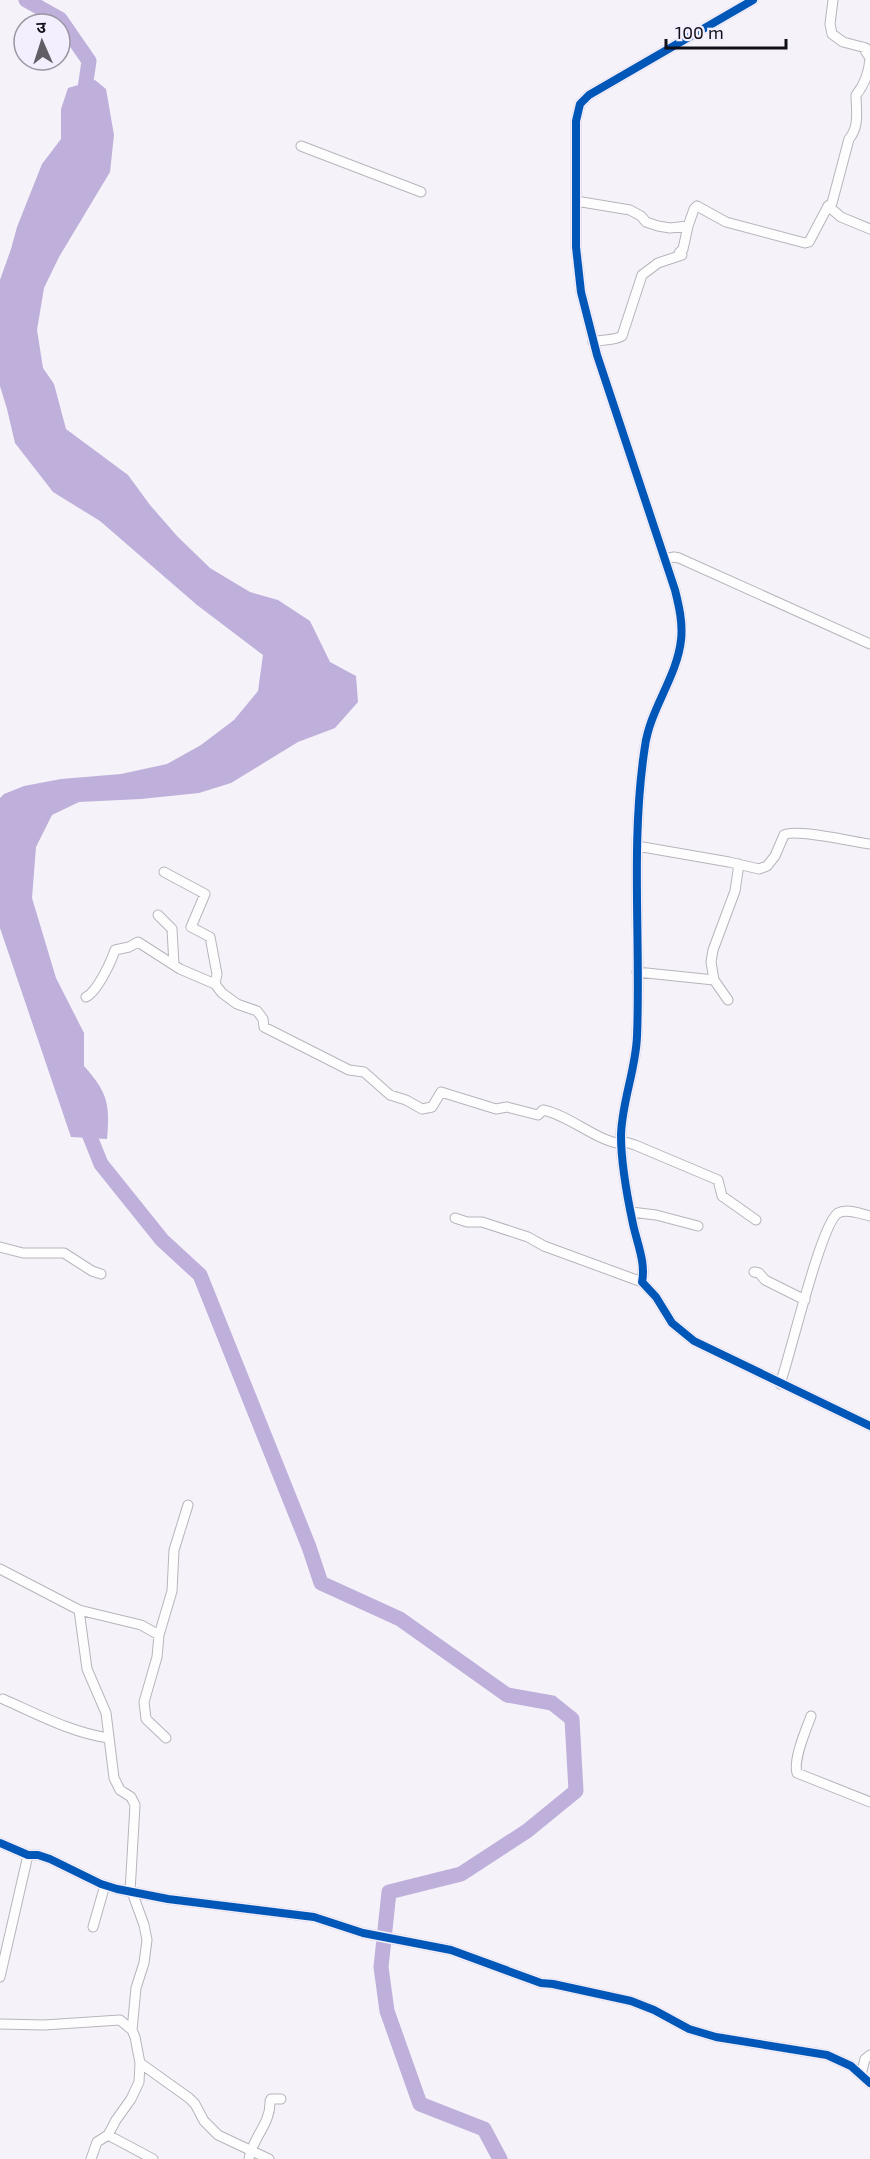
<svg xmlns="http://www.w3.org/2000/svg" width="870" height="2159" viewBox="0 0 870 2159" font-family="'Exo 2','Noto Sans Devanagari',sans-serif">
	<style>
		.water { fill: #beb0da }
		.lines { fill: none; stroke-linecap: round; stroke-linejoin: round }
		.river { stroke: #beb0da; stroke-width: 15 }
		.minor-casing { stroke: #b7b5bc; stroke-width: 11 }
		.minor { stroke: #fefdfe; stroke-width: 9 }
		.cycleway-casing { stroke: #f4effe; stroke-width: 11 }
		.cycleway { stroke: #0057b8; stroke-width: 8 }
	</style>
	<rect width="100%" height="100%" fill="#f5f2fa"/>
	<!-- water -->
	<path class="water" d="M95,80L106,89L114,135L110,172L59,257L44,288L37,330L43,368L54,384L66,429L128,475L150,505L177,536L210,568L250,592L278,600L310,621L330,662L356,676L358,702L335,728L298,742L231,783L199,793L141,799L79,802L52,815L36,847L32,898L56,978L84,1033V1066C108,1093 110,1104 107,1139L71,1137L0,928V798L4,794L24,786L61,779L121,774L167,764L201,745L234,720L258,691L263,655L197,605L100,521L53,492L15,443L7,409L0,386V280L11,249L17,227L42,164L61,139V109L68,88Z"/>
	<g class="lines">
		<!-- river -->
		<path class="river" d="M26,0L60,19L89,61L83,102
			M83,1119L101,1164L162,1240L200,1275L309,1547L321,1583L400,1619L507,1695L552,1703L572,1719L576,1791L527,1831L461,1874L389,1892L381,1967L387,2011L420,2104L484,2129L500,2159"/>
		<defs>
			<path id="minor" d="M753,0L589,95L580,104L576,121V247L581,292L597,355L675,590C679,606 683,623 681,640C677,677 650,709 645,746C630,843 641,940 637,1036C636,1069 622,1101 621,1135C621,1164 627,1196 633,1224C637,1243 646,1263 642,1282L656,1297L672,1323L694,1341L870,1426
				M833,0L830,24L832,34L843,42L866,48
				M863,47L870,58C869,73 865,84 856,95C856,110 860,126 849,139L832,203L828,206L841,217L870,229
				M301,146L421,192
				M576,201L630,210L641,216L646,222L658,226L670,228L688,226L694,209L697,206L726,222L805,243L809,242L828,206
				M593,342C602,339 614,341 622,336L642,275L658,263L682,255L679,253L683,249L688,226
				M664,559L674,557L679,558L870,644
				M637,846L729,862L759,869L767,866L775,856L784,835C794,828 854,842 870,844
				M164,872L205,894L191,927L210,937L217,974L215,984
				M158,915L172,929L174,965
				M637,972L714,980
				M86,997C97,992 111,962 115,950L129,947L138,942L180,969L215,984L222,993L237,1004L257,1011L263,1019L264,1027L349,1070L364,1072L390,1095L406,1100L422,1109L432,1107L441,1092L496,1109L507,1107L538,1115L543,1110C571,1116 593,1139 621,1144
				M728,1000L714,980L711,962L713,950L735,891L739,864
				M622,1141L635,1145L718,1180L722,1196L756,1220
				M631,1212L656,1215L698,1226
				M455,1218L467,1222H482L528,1237L544,1246L642,1282
				M0,1247L23,1253H64L92,1271L101,1274
				M754,1272L759,1273L765,1280L805,1300
				M780,1384C790,1357 821,1223 838,1213C847,1208 861,1214 870,1216
				M0,1569L79,1610L87,1669L106,1713L114,1778L120,1790L131,1797L135,1805L130,1892
				M79,1610L141,1625L159,1635
				M3,1699C37,1714 72,1733 109,1738
				M811,1716C806,1730 793,1759 797,1773L870,1802
				M166,1738L146,1719L144,1702L157,1657L159,1635L172,1591L174,1550L188,1505
				M0,1843L28,1855H38L50,1859L101,1884L117,1889L168,1899L314,1917L363,1933L451,1950L541,1983L553,1984L631,2001L654,2010L689,2029L716,2037L827,2055L851,2066L870,2083
				M93,1927L105,1885
				M0,1977L28,1855
				M0,2024L44,2025L120,2020L132,2030L135,2037L140,2063L139,2082L131,2099L116,2120L108,2135L97,2142L91,2159
				M132,2030L136,1988L144,1963L147,1940L144,1925L132,1892
				M140,2063L189,2098L195,2104L204,2121L218,2135L269,2159
				M861,2075L865,2059L870,2055
				M108,2135L153,2159
				M249,2159C252,2138 271,2124 270,2101L271,2099H281"/>
		</defs>
		<!-- minor casing -->
		<use href="#minor" class="minor-casing"/>
		<!-- minor -->
		<use href="#minor" class="minor"/>
		<defs>
			<path id="cycleway" d="M753,0L589,95L580,104L576,121V247L581,292L597,355L675,590C679,606 683,623 681,640C677,677 650,709 645,746C630,843 641,940 637,1036C636,1069 622,1101 621,1135C621,1164 627,1196 633,1224C637,1243 646,1263 642,1282L656,1297L672,1323L694,1341L870,1426
				M0,1843L28,1855H38L50,1859L101,1884L117,1889L168,1899L314,1917L363,1933L451,1950L541,1983L553,1984L631,2001L654,2010L689,2029L716,2037L827,2055L851,2066L870,2083"/>
		</defs>
		<!-- cycleway casing -->
		<use href="#cycleway" class="cycleway-casing"/>
		<!-- cycleway -->
		<use href="#cycleway" class="cycleway"/>
	</g>
	<!-- north arrow -->
	<g transform="translate(42 42) rotate(357)"><circle r="28" fill="#f4effe" stroke="#9995a2" stroke-width="1.5"/>
	<path d="M0-4.5L10 22L0 15L-10 22Z" fill="#615e66"/>
	<text y="-9" font-size="16" font-weight="bold" text-anchor="middle" fill="#110f17">उ</text>
	</g>
	<!-- scale -->
	<path d="M666 39v9h120v-9" fill="none" stroke="#110f17" stroke-width="3"/>
	<text x="675" y="39" font-size="18" fill="#110f17" stroke="#f4effe" stroke-width="4.5" paint-order="stroke">100 m</text>
</svg>
